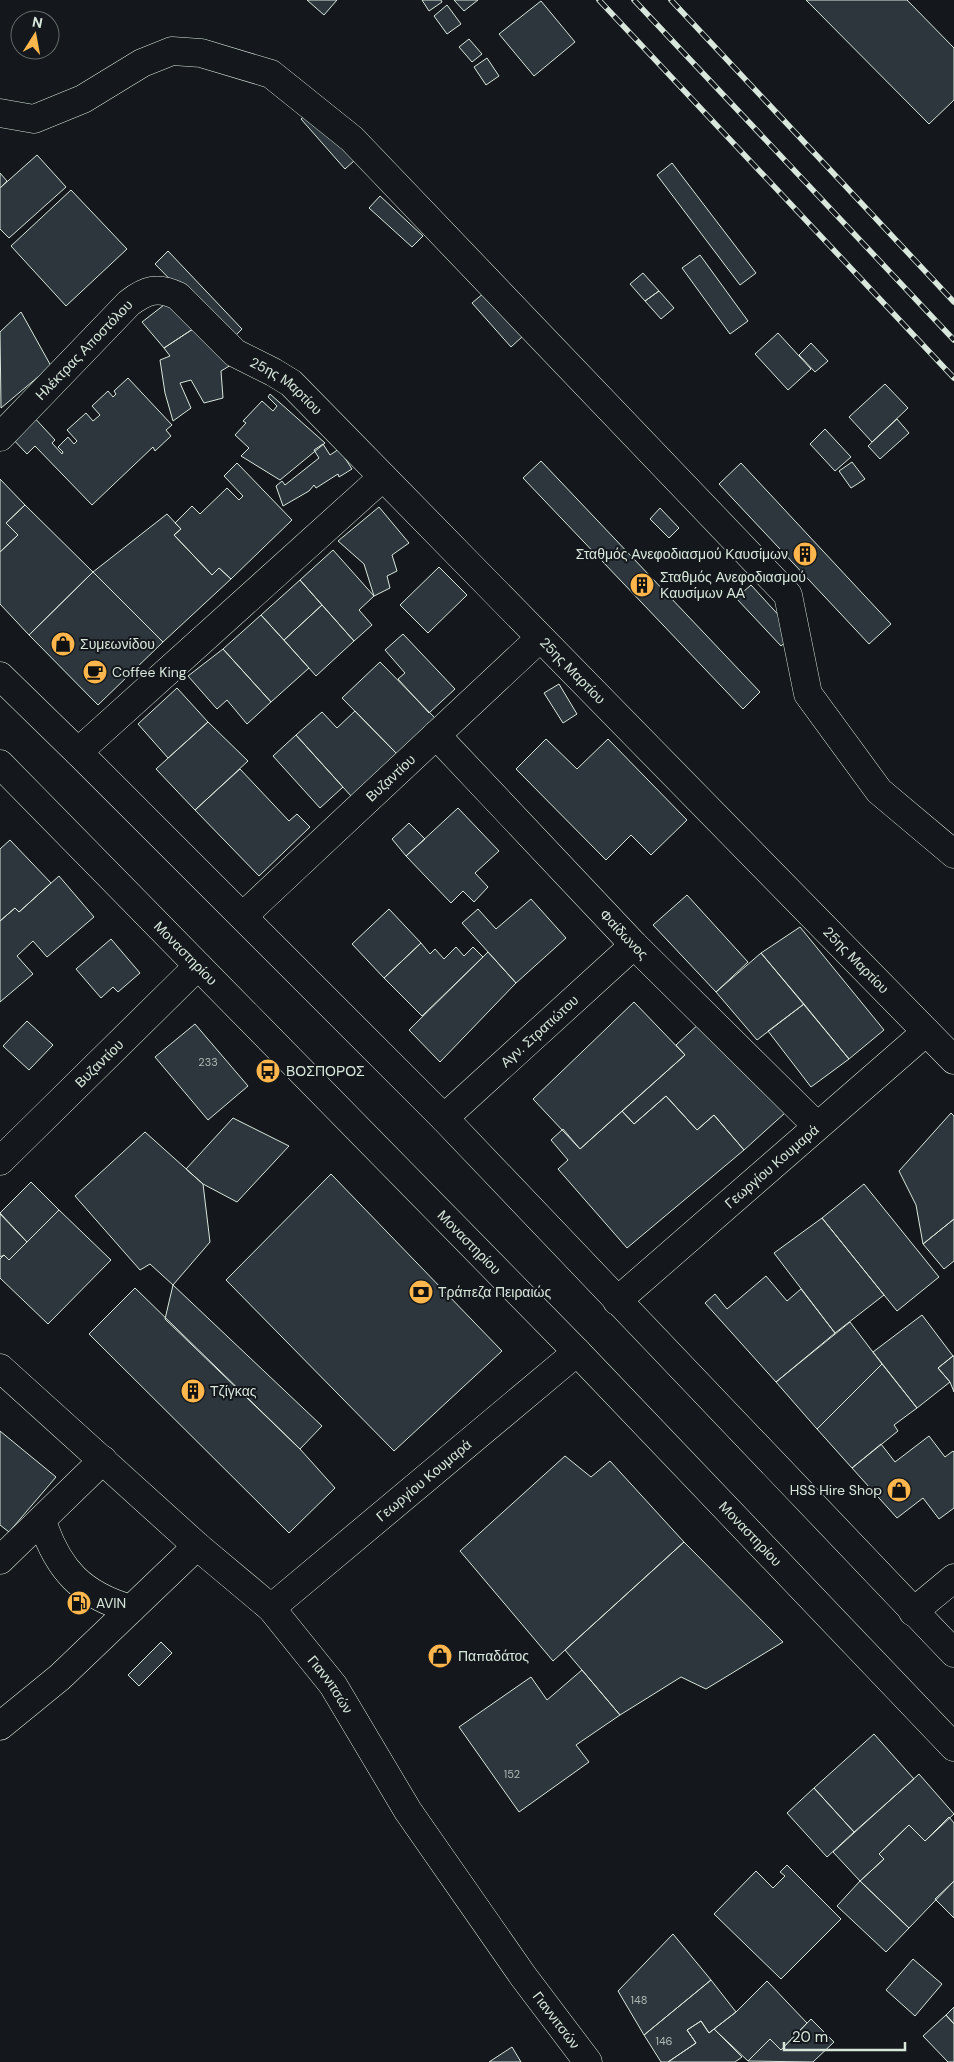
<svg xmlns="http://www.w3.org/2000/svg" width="954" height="2062" viewBox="0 0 954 2062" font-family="'DM Sans',sans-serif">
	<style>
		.building { fill: #2c363c; stroke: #d8e6dc }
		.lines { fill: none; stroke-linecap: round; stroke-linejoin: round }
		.minor-casing { stroke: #d8e6dc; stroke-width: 29 }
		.major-casing { stroke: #d8e6dc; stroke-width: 29 }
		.minor { stroke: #14181c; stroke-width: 28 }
		.major { stroke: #14181c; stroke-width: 28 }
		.rail-casing { stroke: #d8e6dc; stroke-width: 5.5 }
		.rail { stroke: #14181c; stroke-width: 4; stroke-dasharray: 11; stroke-linecap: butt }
		.labels { text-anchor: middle; stroke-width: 4; stroke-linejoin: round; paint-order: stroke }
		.number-label { font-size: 11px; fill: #adbab4 }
		.street-label { font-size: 14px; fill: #d8e6dc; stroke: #14181c }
		.poi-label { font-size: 14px; fill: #d8e6dc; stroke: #14181c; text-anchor: start }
	</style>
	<rect width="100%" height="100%" fill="#14181c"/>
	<!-- building -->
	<path class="building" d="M307,0H337L324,15Z
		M422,0H441L442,2L429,11Z
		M454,0H478L464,11Z
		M806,0H907L954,48V100L929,124Z
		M541,1L575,42L534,76L499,34Z
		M447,5L461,24L447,34L434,16Z
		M469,39L482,54L472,62L459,47Z
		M487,58L499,76L486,85L474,67Z
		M311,110L355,160L345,169L301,119Z
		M37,155L66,187L9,238L0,229V188Z
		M672,163L756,273L740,285L657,175Z
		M0,173L7,181L0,188Z
		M71,190L127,249L66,306L11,246Z
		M380,196L423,236L412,247L369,208Z
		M168,251L242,329L230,341L155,264Z
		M700,255L748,321L730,334L682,268Z
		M643,273L659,291L645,301L630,284Z
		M659,291L674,308L661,319L645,301Z
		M485,292L523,336L511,347L472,303Z
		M173,298L199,325L164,348L142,322Z
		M21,312L51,366L1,408L0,332Z
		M199,325L236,362L221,371L223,398L204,403L191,380L180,383L191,408L173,421L165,393L160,360L170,356L164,348Z
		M778,333L811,369L788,390L755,354Z
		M811,343L828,361L815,372L799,355Z
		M128,378L172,425L166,430L171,436L155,451L153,447L92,505L35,446L27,454L9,435L31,414L55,440L52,443L62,454L63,452L58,447L68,437L74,444L77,441L67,430L86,413L93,421L100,415L92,406L108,391L113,397L116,394L114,391Z
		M885,384L908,408L872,442L849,417Z
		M270,394L325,443L280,480L241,456L249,448L235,435L246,423L243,421L262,401L273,411L277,406L268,397Z
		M897,419L909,433L880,459L868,446Z
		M825,429L851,457L835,471L810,444Z
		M323,444L330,455L339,449L352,469L339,477L338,474L316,488L314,485L309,491L283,506L276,486L282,481L285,485L319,458L314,450Z
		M541,461L760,692L743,709L523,478Z
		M852,462L865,479L851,488L839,471Z
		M237,463L292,520L231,579L219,568L212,575L174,535L181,529L175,523L192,506L200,514L227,488L239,500L243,496L224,476Z
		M741,463L891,624L869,644L719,484Z
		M0,479L25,505L6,523L18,535L0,552Z
		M25,505L93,572L29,635L0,604V552L18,535L6,523Z
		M379,507L409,543L392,555L397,571L387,576L390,588L374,596L364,564L338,541Z
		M660,508L679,528L669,538L650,519Z
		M167,514L181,529L174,535L212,575L219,568L231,579L163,642L93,572Z
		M333,550L374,596L359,610L372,625L354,641L300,580Z
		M439,567L467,595L428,633L400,605Z
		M93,572L163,642L98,705L29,635Z
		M300,580L322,605L284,640L261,615Z
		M751,585L795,633L781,646L736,598Z
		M322,605L354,641L316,676L284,640Z
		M261,615L309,668L271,702L223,649Z
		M403,634L455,689L429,713L398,679L405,673L385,650Z
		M223,649L271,702L247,724L227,700L217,709L188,676Z
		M380,662L435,718L397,754L342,698Z
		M559,684L577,714L563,723L544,693Z
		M177,688L208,722L168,758L138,724Z
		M355,711L397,754L351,796L296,735L322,712L337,728Z
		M208,722L248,761L195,810L156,769Z
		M296,735L343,787L320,808L273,756Z
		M546,739L577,769L608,739L687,820L651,855L631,835L606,860L516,769Z
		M240,769L289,821L297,814L310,827L259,876L195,810Z
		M458,808L499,851L475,873L488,887L474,902L463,891L451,903L406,856Z
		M409,823L425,839L406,856L392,839Z
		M10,840L51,883L19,912L15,908L0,921V849Z
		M59,876L94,917L47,957L33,941L17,956L33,974L0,1002V921L15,908L19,912Z
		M687,895L748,962L716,992L653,925Z
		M531,899L566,938L516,983L462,923L478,909L496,929Z
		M389,909L421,943L384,978L352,944Z
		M800,927L884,1030L849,1059L761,953Z
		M111,939L140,973L118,992L113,987L101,998L76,969Z
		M421,943L430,954L435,949L444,959L456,947L464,956L473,947L483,957L422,1016L384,978Z
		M488,952L516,983L440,1062L409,1030Z
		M761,953L804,1004L757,1040L716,992Z
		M634,1002L685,1055L580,1149L533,1099Z
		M804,1004L849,1059L811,1087L768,1031Z
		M27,1021L53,1045L29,1070L3,1046Z
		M702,1021L785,1113L744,1150L714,1115L697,1130L666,1096L634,1124L622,1111L685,1055L676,1045Z
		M195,1024L248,1086L208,1120L155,1057Z
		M666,1096L697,1130L714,1115L744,1150L627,1248L558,1169L568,1160L551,1140L563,1129L580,1149L622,1111L634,1124Z
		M951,1113L954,1116V1219L923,1244L916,1205L899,1171Z
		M233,1118L289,1146L237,1202L203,1184L186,1169Z
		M145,1132L203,1184L210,1242L173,1285L150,1264L140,1270L75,1196Z
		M331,1174L502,1351L394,1451L226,1280Z
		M31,1182L59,1210L27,1242L0,1213Z
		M864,1184L939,1277L897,1311L822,1218Z
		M59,1210L111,1260L48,1324L0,1278V1259L4,1255L9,1260Z
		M0,1214L27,1242L9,1260L4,1255L0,1257Z
		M822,1218L884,1295L835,1333L774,1253Z
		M954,1219V1261L944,1269L923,1244Z
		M766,1276L787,1301L801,1289L835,1333L776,1382L705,1303L715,1294L727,1309Z
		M173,1285L322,1426L300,1449L165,1319Z
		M135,1288L300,1449L335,1488L289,1533L89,1334Z
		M922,1315L953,1356L938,1368L950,1382L917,1408L873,1352Z
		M850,1322L882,1364L817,1429L776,1382Z
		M953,1356H954V1392L950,1382L938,1368Z
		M882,1364L917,1408L894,1425L898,1431L852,1468L817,1429Z
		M0,1431L56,1477L9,1532L0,1525Z
		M929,1436L945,1457L953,1451L954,1452V1508L939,1519L923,1498L897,1518L852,1468L881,1444L895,1462Z
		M565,1456L591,1477L610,1461L684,1542L553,1661L460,1551Z
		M684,1542L783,1642L706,1689L681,1677L620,1715L565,1650Z
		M161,1642L172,1653L139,1686L128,1675Z
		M582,1670L620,1715L576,1745L589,1762L519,1812L459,1727L531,1677L547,1700Z
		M874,1734L914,1779L854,1832L814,1788Z
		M919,1774L954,1814L925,1841L909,1825L879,1854L884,1859L860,1881L833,1852Z
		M814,1788L854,1832L827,1857L787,1813Z
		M949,1817L954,1823V1881L909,1928L860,1881L884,1859L879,1854L909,1825L925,1841Z
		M787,1865L841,1919L781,1979L714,1914L756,1871L773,1888L785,1876L780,1872Z
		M860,1881L909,1928L886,1952L837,1906Z
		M954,1881V1918L935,1899Z
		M673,1934L711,1980L644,2035L618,1991Z
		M913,1959L942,1984L915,2016L886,1990Z
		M711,1980L736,2012L709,2033L701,2021L687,2030L696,2043L668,2062H661L644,2035Z
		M767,1981L807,2023L781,2050L770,2039L748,2061L714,2029L736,2012Z
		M954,2007V2024L946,2015Z
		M946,2015L954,2024V2062H948L923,2036Z
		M811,2019L834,2042L813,2062L748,2061L770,2039L781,2050Z
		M701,2021L709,2033L714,2029L742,2057L735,2062H668L696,2043L687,2030Z
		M512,2047L521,2062H489Z"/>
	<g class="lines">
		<defs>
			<g id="minor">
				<path d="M0,113L34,119L83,99L142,63L172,51L201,53L271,74L352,139L788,595L808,694L879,791L954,854"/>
				<path id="s1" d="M0,437L129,303C146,290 158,286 178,296L235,353L273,372L291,383L954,1060"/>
				<path id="s2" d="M436,735L634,945L817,1126"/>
				<path d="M78,752L383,477"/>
				<path id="s3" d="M243,916L539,639"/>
				<path id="s4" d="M444,1118L634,945"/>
				<path id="s5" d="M0,1161L198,966"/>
				<path id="s6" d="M617,1301L926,1032"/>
				<path d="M42,1521C58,1570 82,1595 131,1609"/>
				<path d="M0,1560L103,1460"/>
				<path id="s7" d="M271,1608L577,1352"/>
				<path d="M913,1612L954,1578"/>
				<path d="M0,1726L60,1677L197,1546"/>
			</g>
			<g id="major">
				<path d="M0,676L78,752L444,1118L954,1653"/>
				<path id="s8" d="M0,764L577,1352L954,1747"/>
				<path id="s9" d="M0,1368L197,1546L271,1608L333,1685L408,1811L523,1976L588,2062"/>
			</g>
		</defs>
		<!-- minor casing -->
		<use href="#minor" class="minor-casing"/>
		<!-- major casing -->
		<use href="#major" class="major-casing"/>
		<!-- minor -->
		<use href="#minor" class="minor"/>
		<!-- major -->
		<use href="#major" class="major"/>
		<defs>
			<path id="rail" d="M599,0L954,378
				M634,0L954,340
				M671,0L954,302"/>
		</defs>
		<!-- rail casing -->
		<use href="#rail" class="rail-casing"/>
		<!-- rail -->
		<use href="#rail" class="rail"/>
	</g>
	<!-- icons -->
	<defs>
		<symbol id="building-disc" viewBox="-11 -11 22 22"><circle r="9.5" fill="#ffb74d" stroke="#14181c"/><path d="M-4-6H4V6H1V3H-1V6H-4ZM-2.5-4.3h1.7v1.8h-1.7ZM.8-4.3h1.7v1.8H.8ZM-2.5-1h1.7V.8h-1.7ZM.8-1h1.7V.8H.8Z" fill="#111"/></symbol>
		<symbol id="shop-disc" viewBox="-11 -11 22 22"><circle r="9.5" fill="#ffb74d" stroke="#14181c"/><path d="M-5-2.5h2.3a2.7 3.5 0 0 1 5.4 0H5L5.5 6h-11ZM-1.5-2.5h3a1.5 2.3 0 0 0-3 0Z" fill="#111"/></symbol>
		<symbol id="cafe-disc" viewBox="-11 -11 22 22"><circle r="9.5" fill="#ffb74d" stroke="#14181c"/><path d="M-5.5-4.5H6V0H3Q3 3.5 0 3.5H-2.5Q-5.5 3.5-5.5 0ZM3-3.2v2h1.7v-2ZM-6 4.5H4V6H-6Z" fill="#111"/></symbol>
		<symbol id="bus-disc" viewBox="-11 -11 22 22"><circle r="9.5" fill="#ffb74d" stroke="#14181c"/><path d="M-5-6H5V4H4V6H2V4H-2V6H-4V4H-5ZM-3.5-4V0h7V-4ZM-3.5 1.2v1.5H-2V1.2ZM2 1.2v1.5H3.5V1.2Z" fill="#111"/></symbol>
		<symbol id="bank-disc" viewBox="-11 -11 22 22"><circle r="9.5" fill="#ffb74d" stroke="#14181c"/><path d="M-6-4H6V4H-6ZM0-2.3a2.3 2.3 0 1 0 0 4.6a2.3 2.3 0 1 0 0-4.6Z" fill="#111"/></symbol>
		<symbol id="fuel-disc" viewBox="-11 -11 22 22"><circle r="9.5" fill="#ffb74d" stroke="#14181c"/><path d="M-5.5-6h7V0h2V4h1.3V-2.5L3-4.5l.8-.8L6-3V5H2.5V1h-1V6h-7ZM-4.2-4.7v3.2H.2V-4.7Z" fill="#111"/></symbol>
	</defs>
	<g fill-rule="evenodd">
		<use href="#building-disc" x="791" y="540" width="28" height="28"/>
		<use href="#building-disc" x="628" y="571" width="28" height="28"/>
		<use href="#shop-disc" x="49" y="630" width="28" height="28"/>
		<use href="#cafe-disc" x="81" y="658" width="28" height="28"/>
		<use href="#bus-disc" x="254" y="1057" width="28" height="28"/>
		<use href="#bank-disc" x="407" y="1278" width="28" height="28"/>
		<use href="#building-disc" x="179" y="1377" width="28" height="28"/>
		<use href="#shop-disc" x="885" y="1476" width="28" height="28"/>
		<use href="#fuel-disc" x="65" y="1589" width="28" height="28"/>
		<use href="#shop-disc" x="426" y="1642" width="28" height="28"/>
	</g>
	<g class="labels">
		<!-- number labels -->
		<g class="number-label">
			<text x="208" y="1066">233</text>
			<text x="512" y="1778">152</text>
			<text x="639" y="2004">148</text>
			<text x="664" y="2045">146</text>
		</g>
		<!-- street labels -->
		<g class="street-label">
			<text dy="5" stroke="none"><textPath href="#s1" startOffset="121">Ηλέκτρας Αποστόλου</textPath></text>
			<text dy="5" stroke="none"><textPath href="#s1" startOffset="381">25ης Μαρτίου</textPath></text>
			<text dy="5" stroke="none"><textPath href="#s1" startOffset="786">25ης Μαρτίου</textPath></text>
			<text dy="5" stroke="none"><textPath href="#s3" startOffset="202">Βυζαντίου</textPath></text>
			<text dy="5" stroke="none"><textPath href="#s2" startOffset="274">Φαίδωνος</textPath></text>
			<text dy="5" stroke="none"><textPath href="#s8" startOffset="265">Μοναστηρίου</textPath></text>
			<text dy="5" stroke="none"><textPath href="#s1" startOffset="1191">25ης Μαρτίου</textPath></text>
			<text dy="5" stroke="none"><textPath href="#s4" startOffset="129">Αγν. Στρατιώτου</textPath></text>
			<text dy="5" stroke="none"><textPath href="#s5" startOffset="139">Βυζαντίου</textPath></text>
			<text dy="5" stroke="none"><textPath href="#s6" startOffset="205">Γεωργίου Κουμαρά</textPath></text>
			<text dy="5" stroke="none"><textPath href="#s8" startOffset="670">Μοναστηρίου</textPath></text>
			<text dy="5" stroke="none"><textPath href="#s7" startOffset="199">Γεωργίου Κουμαρά</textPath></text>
			<text dy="5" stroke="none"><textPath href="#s8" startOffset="1075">Μοναστηρίου</textPath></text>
			<text dy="5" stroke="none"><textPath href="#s9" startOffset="459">Γιαννιτσών</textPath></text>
			<text dy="5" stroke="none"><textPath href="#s9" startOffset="864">Γιαννιτσών</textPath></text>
		</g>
		<!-- poi labels -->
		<g class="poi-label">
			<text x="788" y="559" text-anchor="end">Σταθμός Ανεφοδιασμού Καυσίμων</text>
			<text x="660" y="582">Σταθμός Ανεφοδιασμού<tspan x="660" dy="16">Καυσίμων ΑΑ</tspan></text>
			<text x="80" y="649">Συμεωνίδου</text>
			<text x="112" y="677">Coffee King</text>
			<text x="286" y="1076">ΒΟΣΠΟΡΟΣ</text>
			<text x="438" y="1297">Τράπεζα Πειραιώς</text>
			<text x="210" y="1396">Τζίγκας</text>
			<text x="882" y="1495" text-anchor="end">HSS Hire Shop</text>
			<text x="96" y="1608">AVIN</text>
			<text x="458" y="1661">Παπαδάτος</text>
		</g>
	</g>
	<!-- north arrow -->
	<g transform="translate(35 35) rotate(11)"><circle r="24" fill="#14181c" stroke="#626a69"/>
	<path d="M0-4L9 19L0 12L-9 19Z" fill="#ffb74d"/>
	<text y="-8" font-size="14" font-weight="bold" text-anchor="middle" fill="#d8e6dc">N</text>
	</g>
	<!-- scale -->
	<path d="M784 2042v8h121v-8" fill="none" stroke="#d8e6dc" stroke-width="2.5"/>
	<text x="792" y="2042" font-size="15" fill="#d8e6dc" stroke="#14181c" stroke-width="4" paint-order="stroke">20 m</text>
</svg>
